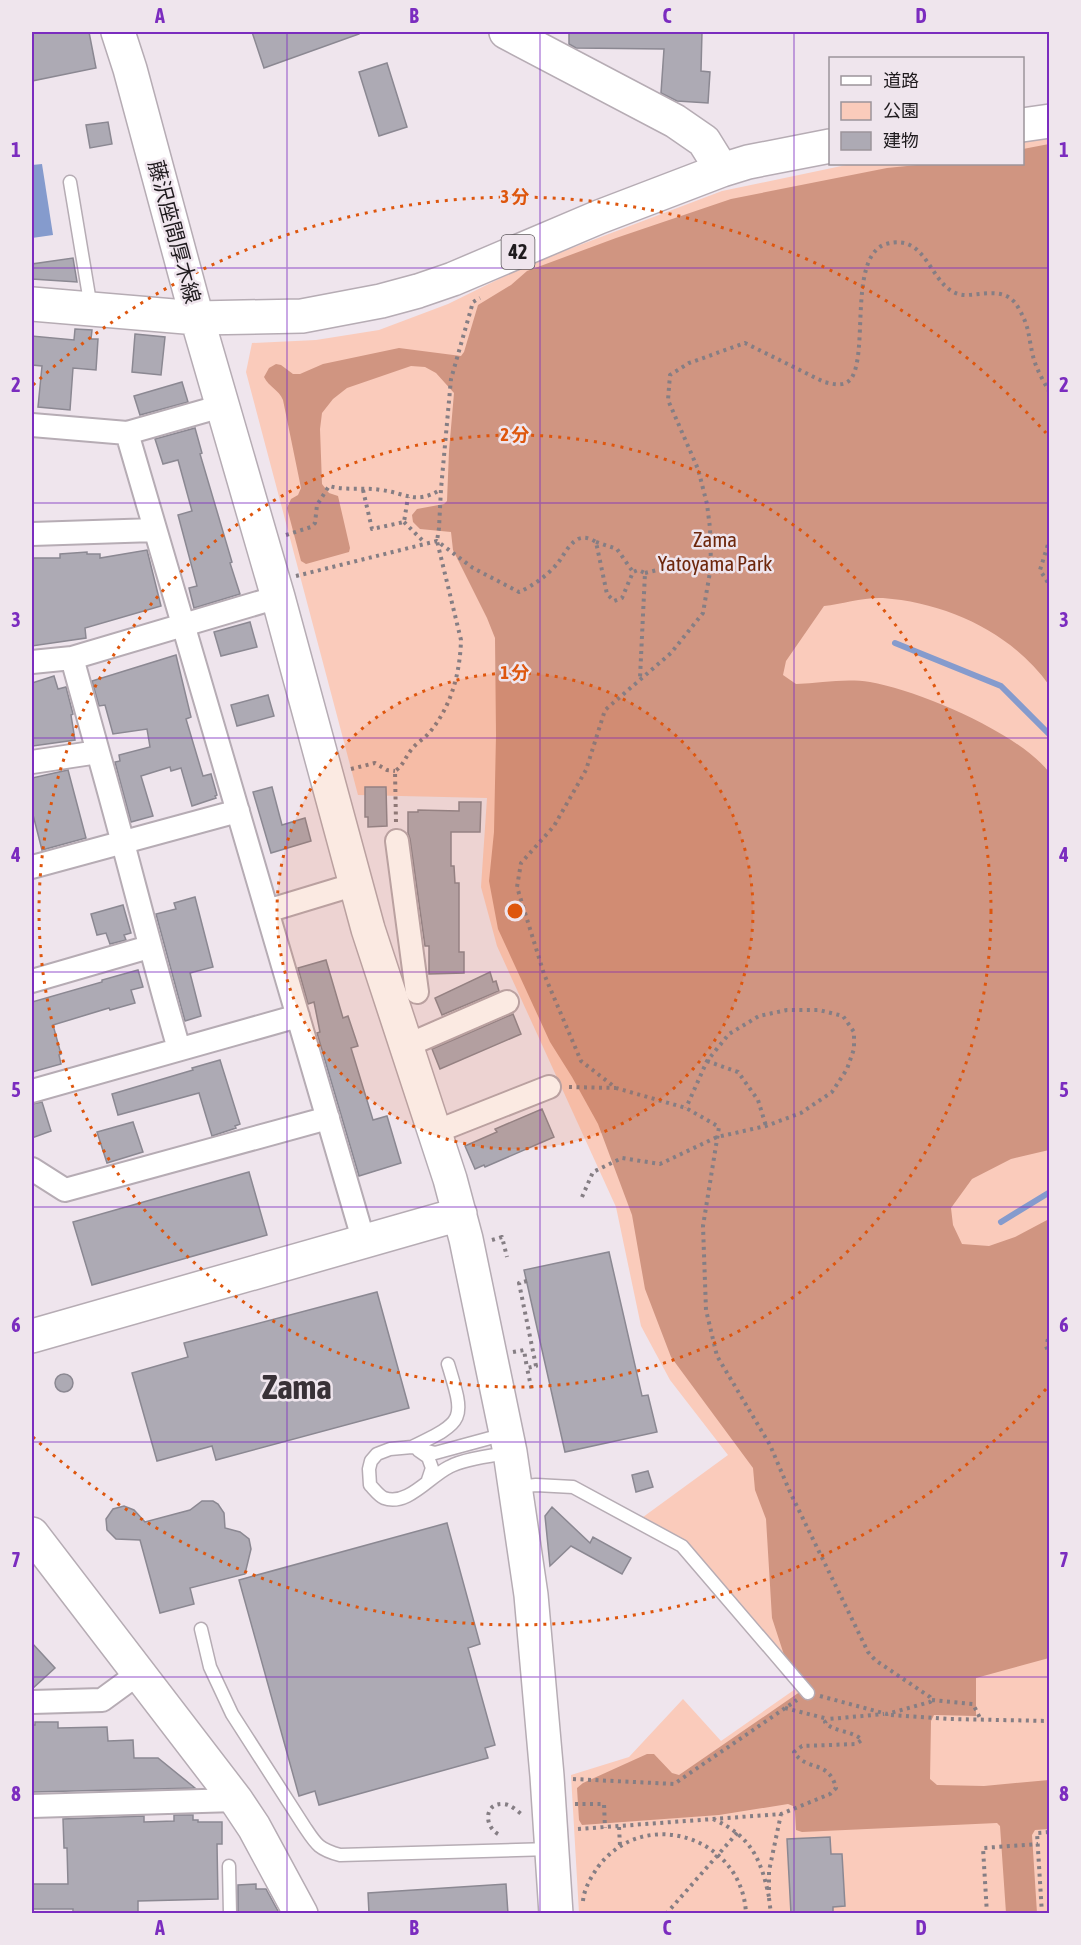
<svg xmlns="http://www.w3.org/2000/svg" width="1081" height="1945" viewBox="0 0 1081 1945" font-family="'Asap Condensed','Noto Sans JP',sans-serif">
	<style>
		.green { fill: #facbbb }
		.forest { fill: #d09581 }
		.water { fill: #859bcd }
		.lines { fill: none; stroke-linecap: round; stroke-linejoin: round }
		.stream { stroke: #859bcd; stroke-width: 6 }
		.building { fill: #adaab4; stroke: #8b8892; stroke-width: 1.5 }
		.lane-casing { stroke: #b6acb4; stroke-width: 15 }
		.street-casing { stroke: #b6acb4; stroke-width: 26 }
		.secondary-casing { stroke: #b6acb4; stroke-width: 36 }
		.primary-casing { stroke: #b6acb4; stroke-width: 36 }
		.path { stroke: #857e84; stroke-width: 4; stroke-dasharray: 3 4.5; stroke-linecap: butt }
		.lane { stroke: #fff; stroke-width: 12 }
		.street { stroke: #fff; stroke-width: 22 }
		.secondary { stroke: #fff; stroke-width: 33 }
		.primary { stroke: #fff; stroke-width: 33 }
		.grid { fill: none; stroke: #7b2cbf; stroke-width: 1.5; stroke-opacity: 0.55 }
		.ring { fill: none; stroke: #de560d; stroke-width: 3; stroke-dasharray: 3 6 }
		.labels { text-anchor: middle; stroke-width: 5; stroke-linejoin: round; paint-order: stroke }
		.shield { fill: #efe5ed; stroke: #5d585c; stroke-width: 1.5 }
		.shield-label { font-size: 20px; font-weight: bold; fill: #1f1b1e }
		.street-label { font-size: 21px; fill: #1f1b1e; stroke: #efe5ed }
		.park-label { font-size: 21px; fill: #6d270c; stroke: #efe5ed }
		.town-label { font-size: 33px; font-weight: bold; fill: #383137; stroke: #efe5ed }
		.centre { fill: #de560d; stroke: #efe5ed; stroke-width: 3 }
		.ring-label { font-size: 18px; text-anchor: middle; font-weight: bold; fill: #de560d; stroke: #efe5ed; stroke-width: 5; stroke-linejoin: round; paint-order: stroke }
		.neatline { fill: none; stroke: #7b2cbf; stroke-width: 2 }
		.grid-label { font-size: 20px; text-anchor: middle; font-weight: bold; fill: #7b2cbf }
	</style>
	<rect width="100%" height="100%" fill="#efe5ed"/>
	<!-- green -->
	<path class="green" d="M1049,134V1913H579L571,1775L629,1757L683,1699L721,1741L804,1683L683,1544L639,1520L728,1455L670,1380L641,1326L616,1207L497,946L481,887L487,798L358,795L246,372L252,343L316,340L379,330L448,304L527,265L722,191L851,164H1022L1023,138Z"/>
	<!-- forest -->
	<path class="forest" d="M1049,144V685C1011,632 947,603 883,598C864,597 842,604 824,606L786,661L783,675L796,684C821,683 845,678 870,682C920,691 1017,732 1049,772V1150L1011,1159L972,1179L951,1208L953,1225L962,1244L989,1246L1015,1237L1049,1219V1658L976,1678V1716L934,1715L931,1721L930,1779L937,1785L984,1786L1049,1780V1829L1035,1830L1032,1835L1037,1913H1006L1000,1826L997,1823L802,1832L796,1830L795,1812L793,1806L788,1804L719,1815L582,1825L579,1820L577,1788L583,1783L647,1754H654L672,1773L679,1775L804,1689L785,1658L772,1618L766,1519L755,1490L753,1468L671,1357L645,1289L632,1215L598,1124L572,1077L550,1042L498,929L489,881L494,832L496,735L495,638L487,618L453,550L451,532L420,529L413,522L412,515L417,509L444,504L447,501L449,451L454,393L436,373L425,367L411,366L347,388L333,399L322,413L320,429L322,484L329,493L338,496L350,548L349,552L306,564L301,561L287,508L291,499L298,495L301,488L283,400C279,390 269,387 264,377L269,368L276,364L281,365L293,374H300L323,364L399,348L461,356L464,352L478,305L511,285L527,271L616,238L731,199L887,168L927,164H1022L1023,149Z"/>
	<!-- water -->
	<path class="water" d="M42,164L53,235L32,238V165Z"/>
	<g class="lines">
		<!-- stream -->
		<path class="stream" d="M895,643L1001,686L1050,735
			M1001,1222L1050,1192"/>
	</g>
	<!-- building -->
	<path class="building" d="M32,32H89L96,68L32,81Z
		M252,32H359V34L264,68Z
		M569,32H702L701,71L710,72L708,103L677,101L661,93L664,49L576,48L569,44Z
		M387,63L407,127L379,136L359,72Z
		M108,122L112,144L90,148L86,125Z
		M73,258L77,282L32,279V264Z
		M75,329L92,330L91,339H98L96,370L73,368L70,410L38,407L42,366L32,365V336L74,340Z
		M135,334L165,337L161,375L132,372Z
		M182,382L188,402L140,415L134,396Z
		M195,428L202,453L200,454L232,562L230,563L240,594L194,608L189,588L197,586L178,515L192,511L178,460L163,464L155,439Z
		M147,550L161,606L85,628L86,638L32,646L33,558H60V554L87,552V554H100V558Z
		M250,622L257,647L221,656L214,632Z
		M176,655L191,717L186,719L203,776L211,774L217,795L215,796L216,798L192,806L181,768L171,771L170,767L141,776L153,816L131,822L115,762L120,761L119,755L150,747L147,729L113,734L105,705L99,706L92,681Z
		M54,676L58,689L66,687L73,714L71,715L75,740L33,746L32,683Z
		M268,695L274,716L237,726L231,705Z
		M68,770L86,838L42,850L32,811V778Z
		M272,787L282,825L305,818L311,841L271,853L253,792Z
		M365,787H386L387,826L368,827V817H365Z
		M459,802H481L480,832H451V866H454L455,883H459V952H464V973L429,974V946H425L410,839L408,833V812H418V810L459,811Z
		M195,897L213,967L190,973L201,1016L185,1021L156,914L176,909L174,903Z
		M123,905L131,933L124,935L126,940L110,944L106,933L97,935L91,914Z
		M326,960L343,1018L348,1016L358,1046L351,1048L373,1120L387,1116L401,1163L359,1176L317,1033L320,1032L314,1002L308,1004L298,968Z
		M138,970L143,987L131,990L135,1003L110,1010L109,1008L53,1025L61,1054L59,1055L61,1064L32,1072V1002L102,982V980Z
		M490,972L493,982L496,981L499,991L442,1015L435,998Z
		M513,1014L521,1034L440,1069L432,1049Z
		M220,1060L240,1124L235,1126L236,1128L212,1136L199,1093L118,1115L112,1094L193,1070L192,1068Z
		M42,1102L51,1131L32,1138V1104Z
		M542,1109L554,1137L485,1167L484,1165L475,1169L465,1146L497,1132L495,1129Z
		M133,1122L143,1152L107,1163L97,1132Z
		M249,1172L267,1235L92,1285L73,1222Z
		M609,1252L642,1396L648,1395L657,1432L565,1452L524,1270Z
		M377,1292L409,1408L216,1460L212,1446L157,1461L132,1373L188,1357L184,1343Z
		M55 1383a9 9 0 1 1 18 0a9 9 0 1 1-18 0Z
		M648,1471L653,1487L636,1492L632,1475Z
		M202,1501H213L218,1504L224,1513L225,1528L240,1532L249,1539L251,1549L245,1574L190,1588L194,1604L160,1613L140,1540L116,1539L107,1530L106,1519L113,1509L124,1506L134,1510L145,1522L190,1510Z
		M552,1507L590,1543L593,1537L631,1558L622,1574L571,1546L550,1566L545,1516Z
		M447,1523L480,1644L468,1648L495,1745L485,1748L488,1758L319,1805L315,1791L299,1796L239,1580Z
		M32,1643L55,1668L32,1689Z
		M35,1722H58V1728L107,1727L108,1741L133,1740L134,1758H158L195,1788L32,1792V1725H35Z
		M174,1815H193V1820H198V1822H222V1844H217L218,1899L138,1901V1913L73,1914V1909H32V1884H68L67,1848H64L63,1819L144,1816V1822L174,1821Z
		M830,1837L831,1854H842L845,1906L833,1907V1914H791L787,1839Z
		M256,1884V1889H266L279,1913H238V1885Z
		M506,1884L508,1914H369L368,1893Z"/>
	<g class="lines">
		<defs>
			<path id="lane" d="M70,182L91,308
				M505,1434L435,1453L412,1447L390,1449L377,1454L371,1461L369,1469L370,1485C374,1489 379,1496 384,1498C407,1507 430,1476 449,1467C464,1459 490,1456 508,1453
				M412,1447C466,1421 465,1420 448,1364
				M418,1450L428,1457L432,1468L428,1480
				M517,1487L536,1485L573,1487L682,1546L808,1693
				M201,1629L210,1667L232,1714L304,1826C316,1844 318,1849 340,1855L551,1849
				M229,1866L230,1914"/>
			<path id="street" d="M32,425L127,433L222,406
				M127,433L364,1242
				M32,534L155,530
				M32,662L72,658L278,597
				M98,752C126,850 150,950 179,1049
				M32,762L98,752L72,658
				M397,841L417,992
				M32,867L238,811
				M267,911L356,884
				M32,981L149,947
				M406,1046L507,1002
				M32,1091L298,1016
				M435,1132L549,1087
				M32,1169L65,1190L328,1118
				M32,1702L102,1700L139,1673
				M32,1806L236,1800"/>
			<path id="secondary" d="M32,304L197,318L278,597L368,929L450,1179L466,1239L510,1452L531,1595L547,1776L556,1914
				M32,1336L460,1214
				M32,1534L236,1800L254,1827L301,1914"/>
			<path id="primary" d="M118,32L130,69L197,318L302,316L381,301L418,291L453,279L599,217L722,170L748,162L830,146
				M506,32L675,121L704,141L722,170
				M1022,125L1050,121"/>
		</defs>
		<!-- lane casing -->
		<use href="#lane" class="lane-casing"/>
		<!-- street casing -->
		<use href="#street" class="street-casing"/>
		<!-- secondary casing -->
		<use href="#secondary" class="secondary-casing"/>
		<!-- primary casing -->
		<use href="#primary" class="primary-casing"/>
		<!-- path -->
		<path class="path" d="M363,490L372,529L404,522L408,497
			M404,522L425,543
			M286,535L311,527L315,523L317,505L329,486C346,491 363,487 381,490C406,493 415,505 440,490
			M1050,538L1040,570L1050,586
			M596,542L617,549L633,572
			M645,573L678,565L711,566
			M296,576L437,541L473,568L519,592C533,586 551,573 560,560C565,553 569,544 578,539C585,536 591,539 596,542L607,594L614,601L622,598L633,572L638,570L645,573L640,678
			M351,769L375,763L387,770L395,771
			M396,822L395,771C404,765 405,757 412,749C416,743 424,739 429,733C451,707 460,674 461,640L437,541L439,528L441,489L451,379L473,302L480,298
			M707,1061L738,1072L758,1100L766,1126
			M569,1087L616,1088
			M582,1197L593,1172L622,1158L660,1164L717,1137L766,1126L801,1113L832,1092L847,1069L854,1049V1032L843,1016L819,1010H787L759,1016L729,1034L707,1061L686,1108
			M492,1240L502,1237L507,1257
			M527,1281L519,1283L536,1366L527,1368L532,1391
			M1050,1332L1046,1346L1050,1356
			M513,1352L524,1350L527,1368
			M820,1696L887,1714L930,1702L932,1700L930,1697L875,1660L868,1652L790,1492L770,1445L717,1356L706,1310L703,1226L719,1127L686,1108L616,1088L581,1061L544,974L517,887L521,863L554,826L586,770L605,710L671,653L703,613L711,566L710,528L707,504L698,469L668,400L670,375L689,363L745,343L824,382C833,384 843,387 850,380C870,357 847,256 886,244C932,231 929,296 967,295C987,294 1008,287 1019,309C1030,328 1028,336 1033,356C1036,369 1044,382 1050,393
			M932,1700L973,1704L981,1720
			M785,1708L828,1719
			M891,1715L950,1719L1050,1721
			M573,1779L674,1784L797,1700
			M575,1804H604L605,1828
			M713,1819C751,1836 761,1859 769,1897
			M619,1827L620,1846
			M578,1829L781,1814L830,1794L836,1788C829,1759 806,1772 794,1752L802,1746L856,1744L862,1740C852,1730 832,1732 825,1722L829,1719L884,1714
			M498,1834C484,1826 484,1803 503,1804C511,1804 518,1812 524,1816
			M769,1890V1871L781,1814
			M769,1898L771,1914
			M583,1901C584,1889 591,1877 598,1867C644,1805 743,1837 746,1914
			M666,1914L738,1832
			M987,1914L983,1848L1038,1844
			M1042,1914L1037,1833L1050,1832"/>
		<!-- lane -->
		<use href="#lane" class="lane"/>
		<!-- street -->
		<use href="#street" class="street"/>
		<!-- secondary -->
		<use href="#secondary" class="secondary"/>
		<!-- primary -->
		<use href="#primary" class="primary"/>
	</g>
	<!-- grid -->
	<path class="grid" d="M287,32V1914M540,32V1914M794,32V1914M32,268H1050M32,503H1050M32,738H1050M32,972H1050M32,1207H1050M32,1442H1050M32,1677H1050"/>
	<!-- distance rings -->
	<circle cx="515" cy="911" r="238" fill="#de560d" fill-opacity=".12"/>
	<g class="ring">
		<circle cx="515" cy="911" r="238"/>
		<circle cx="515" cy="911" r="476"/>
		<path d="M1046 1389A714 714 0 0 1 33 1437M33 385A714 714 0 0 1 1046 433"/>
	</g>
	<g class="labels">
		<!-- shield labels -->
		<rect class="shield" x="501.5" y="235" width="33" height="34" rx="4.5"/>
		<g class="shield-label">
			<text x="518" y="259">42</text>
		</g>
		<!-- street labels -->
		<g class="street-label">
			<text transform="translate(174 232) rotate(75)" y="7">藤沢座間厚木線</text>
		</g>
		<!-- park labels -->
		<g class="park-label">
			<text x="715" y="547">Zama<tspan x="715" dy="24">Yatoyama Park</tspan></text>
		</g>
		<!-- town labels -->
		<g class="town-label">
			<text x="297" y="1399">Zama</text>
		</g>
	</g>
	<circle cx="515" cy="911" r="9" class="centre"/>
	<g class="ring-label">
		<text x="515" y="203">3 分</text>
		<text x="515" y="441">2 分</text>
		<text x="515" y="679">1 分</text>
	</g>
	<!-- border -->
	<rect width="1081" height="1945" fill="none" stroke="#efe5ed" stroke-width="66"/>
	<!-- legend -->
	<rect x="829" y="57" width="195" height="108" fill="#efe5ed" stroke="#9c949a" stroke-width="1.5"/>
	<rect x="841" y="76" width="30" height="9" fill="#ffffff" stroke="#9c949a" stroke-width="1.5"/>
	<text x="883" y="87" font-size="18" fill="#1f1b1e">道路</text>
	<rect x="841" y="102" width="30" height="18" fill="#facbbb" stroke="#9c949a" stroke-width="1.5"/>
	<text x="883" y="117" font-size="18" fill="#1f1b1e">公園</text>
	<rect x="841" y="132" width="30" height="18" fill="#adaab4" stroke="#9c949a" stroke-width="1.5"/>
	<text x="883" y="147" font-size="18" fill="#1f1b1e">建物</text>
	<rect x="33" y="33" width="1015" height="1879" class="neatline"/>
	<g class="grid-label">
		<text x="160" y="23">A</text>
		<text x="414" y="23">B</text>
		<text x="667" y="23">C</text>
		<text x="921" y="23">D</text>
		<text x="16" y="157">1</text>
		<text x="1064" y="157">1</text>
		<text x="16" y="392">2</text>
		<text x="1064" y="392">2</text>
		<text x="16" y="627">3</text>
		<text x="1064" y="627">3</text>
		<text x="16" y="862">4</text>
		<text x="1064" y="862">4</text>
		<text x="16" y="1097">5</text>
		<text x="1064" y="1097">5</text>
		<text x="16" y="1332">6</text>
		<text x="1064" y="1332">6</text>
		<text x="16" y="1567">7</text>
		<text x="1064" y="1567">7</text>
		<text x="16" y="1801">8</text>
		<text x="1064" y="1801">8</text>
		<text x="160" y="1935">A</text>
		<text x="414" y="1935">B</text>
		<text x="667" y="1935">C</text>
		<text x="921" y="1935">D</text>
	</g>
</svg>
